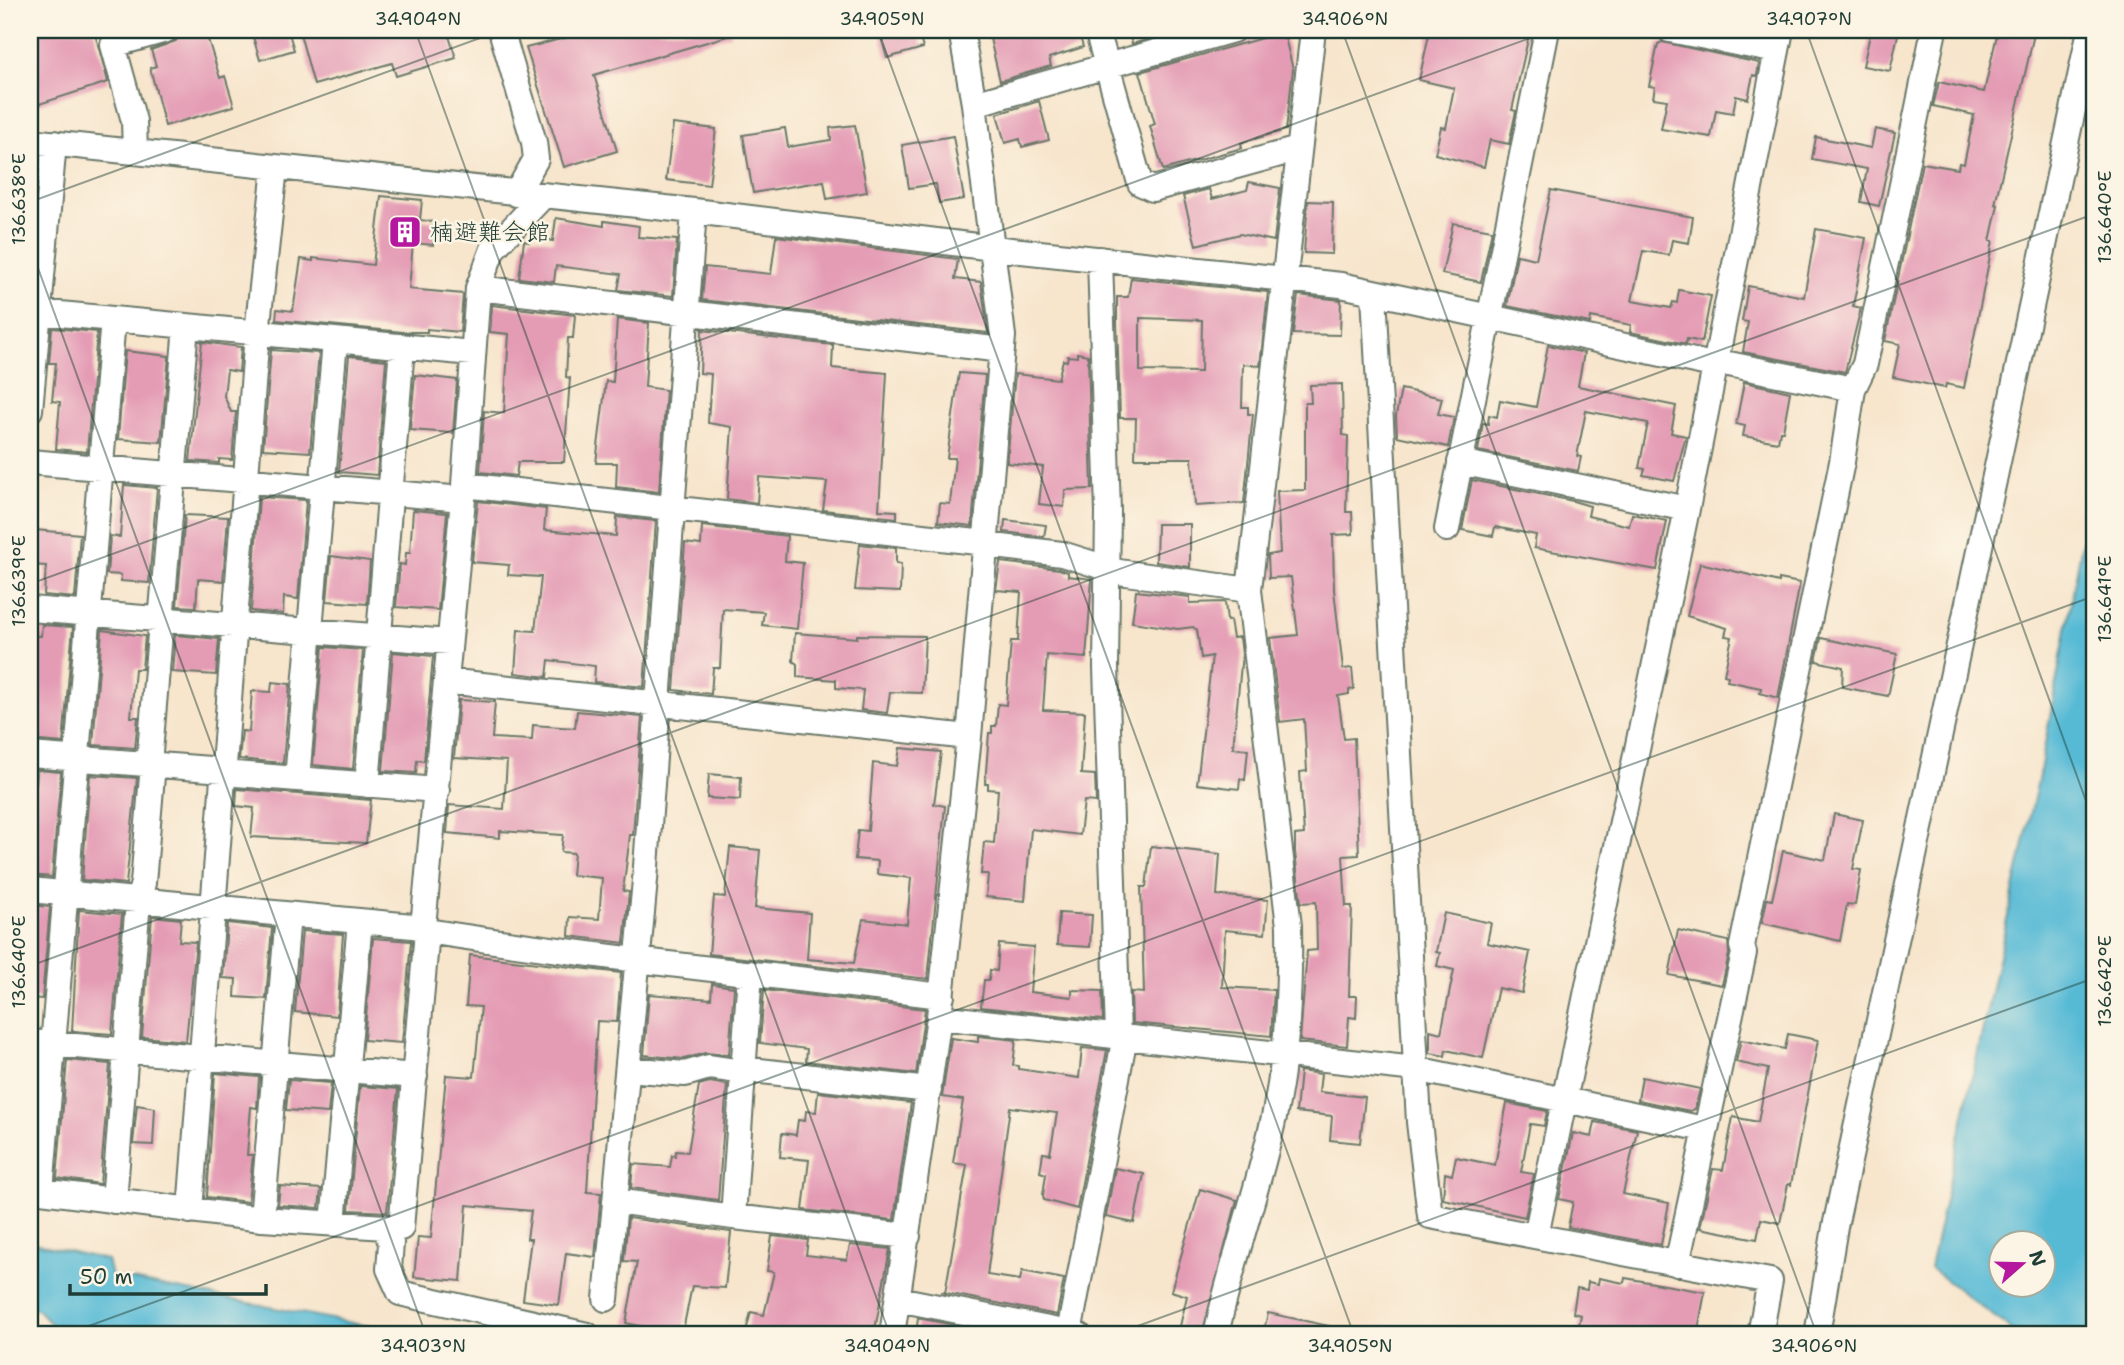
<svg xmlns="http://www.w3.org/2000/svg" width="2124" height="1365" viewBox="0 0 2124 1365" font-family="'Shantell Sans','Klee One',sans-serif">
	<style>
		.water { fill: #57bad5; stroke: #3b7c84; stroke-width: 2; fill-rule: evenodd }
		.building { fill: #e49cb5; fill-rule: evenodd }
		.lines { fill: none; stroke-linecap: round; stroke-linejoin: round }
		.minor-casing { stroke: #6b7869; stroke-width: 28 }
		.minor { stroke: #fff; stroke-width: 24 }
		.ticks { fill: none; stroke: #1f3d34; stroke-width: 2; stroke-opacity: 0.45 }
		.labels { text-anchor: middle; stroke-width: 5; stroke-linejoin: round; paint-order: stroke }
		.poi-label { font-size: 24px; fill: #1f3d34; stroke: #fcf5e5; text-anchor: start }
		.neatline { fill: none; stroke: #1f3d34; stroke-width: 2.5 }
		.ticks-label { font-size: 18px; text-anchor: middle; fill: #1f3d34 }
	</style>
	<rect width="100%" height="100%" fill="#fcf5e5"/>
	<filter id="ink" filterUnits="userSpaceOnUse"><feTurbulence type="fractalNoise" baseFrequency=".0143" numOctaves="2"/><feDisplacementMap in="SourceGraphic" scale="14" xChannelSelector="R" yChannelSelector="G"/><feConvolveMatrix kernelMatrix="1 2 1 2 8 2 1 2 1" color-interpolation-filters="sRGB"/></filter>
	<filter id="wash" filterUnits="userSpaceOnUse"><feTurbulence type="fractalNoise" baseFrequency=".00686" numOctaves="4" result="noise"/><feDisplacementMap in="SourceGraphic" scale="28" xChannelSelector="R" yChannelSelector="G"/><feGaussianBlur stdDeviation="1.57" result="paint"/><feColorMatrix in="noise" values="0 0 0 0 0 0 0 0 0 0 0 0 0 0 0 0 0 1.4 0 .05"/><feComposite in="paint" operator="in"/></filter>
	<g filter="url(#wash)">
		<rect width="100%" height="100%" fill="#f7e5cc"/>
		<!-- water -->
		<path class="water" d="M2094,477V1335H2019L1930,1268L2040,771ZM2002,1242H2044V1284H2002Z
			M30,1242L107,1260L111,1276L414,1335H88L55,1328L38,1310L30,1307Z"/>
		<g id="blocks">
			<!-- building -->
			<path class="building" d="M30,30H94L108,82L30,107Z
				M180,30H205L220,78L225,76L234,106L165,126L150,68L156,66L151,50L176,41Z
				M251,30H288L294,50L260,60Z
				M299,30H447L456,58L396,76L392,63L314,85Z
				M596,30H730L731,35L594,75L617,151L564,167L526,48Z
				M879,30H917L923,48L887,58Z
				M988,30H1078L1083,47L1049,58L1051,66L1000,81Z
				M1128,30H1180L1132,44Z
				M1430,30H1505L1529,35L1512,110L1516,111L1509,144L1490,140L1484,167L1435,154L1441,127L1446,128L1454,88L1419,80Z
				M1871,30H1899L1890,71L1863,66Z
				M1998,30H2035L1995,204L1998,205L1990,241H1993L1964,388L1946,384L1945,388L1893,377L1900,344L1885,341L1922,163L1958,169L1959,163L1964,164L1974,115L1933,106L1939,82L1984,92Z
				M1273,35L1285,38L1293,69L1286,130L1241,143L1242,148L1163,170L1150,126L1155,124L1140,72Z
				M1662,42L1759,63L1757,76L1753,75L1748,99L1736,96L1733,113L1716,110L1711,137L1661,129L1667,100L1653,98L1655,87L1649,86L1658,44Z
				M1039,101L1049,140L1022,147L1020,139L1005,143L997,114Z
				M673,124L716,129L709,185L666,180Z
				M855,125L867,192L827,199L824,181L753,193L743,135L785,128L788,147L831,140L830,128Z
				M1875,129L1895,133L1879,206L1861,202L1867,169L1812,159L1816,137L1871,148Z
				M953,136L964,199L939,203L936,184L909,188L902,145Z
				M1249,182L1280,188L1274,241L1240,234L1196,245L1183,196L1209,189L1212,199L1247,190Z
				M1551,190L1693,217L1689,243L1672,240L1669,255L1643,251L1632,301L1671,308L1673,302L1677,303L1679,290L1711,296L1702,342L1687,339L1686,344L1630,332L1631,325L1591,317L1590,323L1507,306L1517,255L1536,259Z
				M381,196L422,200L420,220L435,222L433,245L413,243L409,289L463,294L460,332L427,329V332H403L276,320L277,309L293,311L301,259L313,261V258L373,265Z
				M1308,201L1333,202L1332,254L1304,253Z
				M556,218L604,226V221L639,226L638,237L677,240L673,296L618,290L621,274L556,266L554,282L519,278L524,241L529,242L530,237L553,241Z
				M1453,223L1492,230L1481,282L1442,274Z
				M1816,229L1866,238L1853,306L1861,308L1845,372L1743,352L1748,322L1742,321L1748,286L1804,297Z
				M776,236L958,259L955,279L981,282L988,333L702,300L705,267L771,274Z
				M1131,278L1268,292L1260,366L1243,364L1242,407H1248V414H1253L1244,503L1195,506L1192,458H1135L1136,418H1120L1117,321V297H1128ZM1140,318L1202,320L1201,372L1140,371Z
				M1298,295L1341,300L1340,335L1293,334Z
				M492,305L575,315L573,338H568L566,377L570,378L564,462H518L516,476L480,472L484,411L504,413L509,334L490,332Z
				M617,319L649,323L645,387L666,390L659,492L616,487L617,463H596L606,381L613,382Z
				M52,328L97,332L87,452L56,449L60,402L52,401L56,363H49Z
				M702,330L833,345L832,368L887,373L879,510L897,511V518L823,510L827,482L759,477L757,503L727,499L732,427L708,423L711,374L700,373Z
				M202,342L241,347L239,372L227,370L224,396L231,412H236L232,460L219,459V463L190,461Z
				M1548,345L1584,353L1578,386L1676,406L1671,433L1686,436L1674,481L1643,475L1645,469L1639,468L1648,423L1586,411L1577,456L1581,457L1578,471L1478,451L1483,423L1488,424L1489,415L1497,417L1500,400L1536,407Z
				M271,350L319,353L310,452L263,449Z
				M125,351L169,356L161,442L118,439Z
				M1077,353L1088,355L1092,489L1065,490L1064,507L1039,504L1043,467L1007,463L1015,374L1058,379L1063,360L1067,361L1068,356L1077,357Z
				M349,356L386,360L377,475L339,472Z
				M959,373L985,375L972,526L938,522L940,503L950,504L955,458H947Z
				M415,375L457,380L453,433L410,430Z
				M1744,382L1790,392L1783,431H1780L1778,442L1743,436L1745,426L1736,424Z
				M1342,384L1343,435L1348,436L1346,512H1352L1353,534L1333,535L1334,590L1343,669L1352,668L1354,689L1349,690V694L1338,696L1344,739L1354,738L1359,855L1343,856L1346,906H1352L1349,996H1357L1356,1018L1349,1017L1347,1046L1300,1041L1307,951L1317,950L1316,902L1301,903L1295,852V835L1304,834L1300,772L1307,771L1304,719L1280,722L1270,638L1298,635L1291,577L1269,578L1268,555L1280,553L1277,491L1305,490V403H1311L1310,385Z
				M1401,389L1442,398L1438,414L1454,417L1448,447L1397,436L1396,416Z
				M1472,480L1573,501L1590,506L1588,516L1629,526L1632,514L1667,521L1657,570L1534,548L1536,535L1495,527L1493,536L1462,530Z
				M124,485L157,488L149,583L121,581V575L107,574L110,536L120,537Z
				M259,497L306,500L298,599L284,597L283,614L251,611Z
				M478,501L546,509L544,530L616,536L617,517L656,521L644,687L594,682L595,666L549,660L547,677L515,673L518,630L535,631L541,577L508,575L509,565L472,562Z
				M413,510L447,513L438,610L396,607L400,564L405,565L406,553H410Z
				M185,515L228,517L223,581L198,579L196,607L177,606Z
				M1005,520L1046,525L1044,537L1004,532Z
				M1157,524H1190V567L1156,562Z
				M702,526L787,536L785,561L803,563L797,629L762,625L764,612L723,609L720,668H713L711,694L674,690L685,543L701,545Z
				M35,530L80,534L75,598L44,595L46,566L32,565Z
				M860,544L896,548V563L901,564L900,592L855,590Z
				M331,556L370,561L367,604L327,601Z
				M1000,562L1059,569L1068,572V576L1092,579L1086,658L1047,655L1043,710L1085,712L1081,774L1095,775L1096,802L1084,801L1080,835L1031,829L1025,901L986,897L988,874H981L984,842L994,843L998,790L988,789V784H985L989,733H992V726H996L998,704L1006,705L1011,641H1018L1021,592L996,590Z
				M1700,563L1779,582V579L1800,583L1778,698L1760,693L1761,688L1727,681L1728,676L1724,675L1732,637L1725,636L1727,628L1687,616Z
				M1136,591L1190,597V603L1225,602L1227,621L1230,620L1233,638L1240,637L1242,654L1233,748L1248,749L1245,780L1240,779L1239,789L1197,784L1212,656L1201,658L1197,630L1193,627L1178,629L1132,622Z
				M42,625L73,627L63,743L30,740L33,636H41Z
				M102,630L145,636L142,669H135L131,717H138L135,748L93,745Z
				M795,633L857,638V635L925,636L922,693L890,692L887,713L861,710L863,690L836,688V680L797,677V664L793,661Z
				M175,635L219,639L216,675L172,672Z
				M1821,638L1897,654L1888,696L1842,687L1843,667L1816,661Z
				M323,647L363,650L353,769L313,765Z
				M393,652L433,656L424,761L417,760L416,773L383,771Z
				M272,682L290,684L283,763L239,759L242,731L249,732L252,691L271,692Z
				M459,700L495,702L492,738L532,740L533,725L575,728L577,711L642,717L633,835H630L623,891L629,892L624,943L569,936L570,917L599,919L602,878L572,875L574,853L561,852L563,835L500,831V838L447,833L449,805L504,809L507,761L454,758Z
				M900,748L941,752L934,804L945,806L928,979L709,954L714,896L725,897L730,847L760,850L755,908L810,913L807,959L854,963L863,919L907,924L911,878L877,874L878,861L855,859L858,830L868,831L873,763L897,766Z
				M37,770L61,772L52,877L30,875V785H36Z
				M709,774L741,777L740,800L707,798Z
				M90,775L137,778L126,884L82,880Z
				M237,789L371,800L366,843L251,837L254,808L236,806Z
				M1834,814L1863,820L1853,869L1861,870L1855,905L1847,904L1840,941L1762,923L1767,899L1772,900L1783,851L1825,860Z
				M1151,846L1220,854L1217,895L1268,900L1265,934L1225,930L1222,987L1274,990L1271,1036L1132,1023L1131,992L1144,993L1141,887H1146Z
				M30,905L50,907L42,999L30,998Z
				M79,910L122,914L112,1034L72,1031Z
				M1059,913L1092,915L1090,947L1057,945Z
				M1444,913L1491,923L1487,943L1530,952L1522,993L1498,988L1483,1058L1446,1050L1445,1056L1430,1053V1030L1441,1033L1454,970L1437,966L1440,953L1436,952Z
				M152,916L181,919L179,941L196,942L186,1041L142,1037Z
				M227,923L272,928L266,999L235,997L236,979L223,978Z
				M1678,930L1728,941L1729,954L1722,985L1669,975Z
				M302,931L343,934L337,1016L295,1012Z
				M373,938L411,941L402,1043L364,1040Z
				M999,944L1034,947L1030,992L1072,997V990L1102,991L1103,1020L981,1007L984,980H989L990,970L997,971Z
				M470,955L621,973L617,1022L597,1021L587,1192L601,1193L595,1257L566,1253L559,1305L523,1300L531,1239H527L531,1211L467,1205L461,1281L414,1277L418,1237L431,1238L446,1075L474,1077L481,1007L466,1006Z
				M712,984L734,987L729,1055L705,1053L684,1059L644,1055L649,994L711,999Z
				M764,990L925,1009L916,1074L806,1061L807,1049L760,1043Z
				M1788,1034L1818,1040L1791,1185L1788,1184L1780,1223L1761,1219L1757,1239L1700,1228L1713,1169L1723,1170L1733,1117L1758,1122L1768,1069L1736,1062L1741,1040L1785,1049Z
				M978,1036L1016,1040L1013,1065L1018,1066V1069L1079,1078L1082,1048L1107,1050L1077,1209L1044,1200L1043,1195L1046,1174L1040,1172L1043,1153L1050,1154L1057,1113L1010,1107L987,1275L1020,1280L1022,1271L1064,1279L1057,1315L941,1292L945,1293L967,1165L953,1163L963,1100L942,1097L951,1038L978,1042Z
				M30,1057L37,1058L30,1146Z
				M67,1060L110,1064L100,1184L57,1178Z
				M1300,1071L1321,1074L1319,1092L1365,1097L1360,1143L1330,1140L1332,1116L1296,1112Z
				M215,1073L259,1077L257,1108L251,1107L247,1155H253L248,1202L207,1197Z
				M1642,1077L1700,1089L1695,1109L1690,1111L1638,1100Z
				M289,1080L331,1083L328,1113L286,1110Z
				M710,1082L727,1085L718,1200L631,1188L633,1164L670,1167L672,1155L675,1156L676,1151L688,1152L699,1085Z
				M360,1086L398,1089L387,1212L349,1210Z
				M818,1092L911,1103L894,1220L803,1210L809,1160L780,1157L782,1133L796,1135L798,1120L805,1121L806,1111L816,1112Z
				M1507,1103L1547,1111L1544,1126L1530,1124L1521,1172L1534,1174L1525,1217L1443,1199L1445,1173L1452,1175L1456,1157L1495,1165Z
				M137,1105L155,1108L153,1145L133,1144Z
				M1595,1122L1637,1130L1623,1194L1669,1203L1661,1245L1568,1227L1573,1202L1559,1199L1573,1133L1592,1137Z
				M1115,1168L1144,1174L1134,1223L1106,1217Z
				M280,1186L321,1189L319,1208L278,1205Z
				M1200,1189L1237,1200L1202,1335H1178L1187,1296L1171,1291Z
				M628,1218L731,1232L725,1288L692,1286L682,1335L626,1323L637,1262L624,1261Z
				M772,1236L808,1240L806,1255L847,1260L850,1245L890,1249L874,1335H745L751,1312L764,1315L774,1272L767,1271Z
				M1599,1278L1624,1283L1625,1278L1705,1292L1697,1335H1577L1581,1315L1573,1313L1577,1288L1587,1290L1588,1282L1598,1284Z
				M1268,1313L1329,1326L1328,1335H1263Z
				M918,1318L1004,1335H916Z"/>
		</g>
	</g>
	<g filter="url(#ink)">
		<use href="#blocks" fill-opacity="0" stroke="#6b7869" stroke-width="2"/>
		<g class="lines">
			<defs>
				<path id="minor" d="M501,30L534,142L536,159L516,194
					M1097,30L1140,183L1153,189L1298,149
					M1670,30L1777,51
					M974,104L1233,30
					M30,141L694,211L993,248L1341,285L1713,365
					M135,151L134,121L113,45L166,30
					M1100,259L1108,512L1106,667L1118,1036
					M478,288L1002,350
					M1374,294L1419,1122L1430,1216L1770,1281L1760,1335
					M39,312L472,353
					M113,319L41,1191L262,1219L401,1228L427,931
					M335,341L297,779L437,790
					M1714,361L1853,389
					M30,410L54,143
					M30,462L463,499
					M1460,462L1687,509
					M464,485L986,543
					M1447,529L1547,30
					M986,545L1062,554L1119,572L1249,590
					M30,609L449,642
					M446,681L969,737
					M30,755L223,770
					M149,764L186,326
					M223,773L297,779
					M367,785L402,347
					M30,890L423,927L427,931C598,958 770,975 942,996
					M423,927L463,499L478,288L493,249L544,195
					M939,1017L1416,1069L1704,1129
					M30,1042L415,1076
					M628,1069L685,1074L709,1067L743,1072
					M743,1069L929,1090
					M114,1201L138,901L143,883L153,764
					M615,1201L733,1217L908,1236
					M190,1211L257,333L275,168
					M733,1217L750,973
					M262,1219L288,915
					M333,1223L360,921
					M385,1227L391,1243L389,1269L400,1293L587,1335
					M1536,1236L1687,509L1781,30
					M1677,1264L1744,953L1742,946L1842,462L1853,389L1865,364L1934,30
					M606,1299L645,880L694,211
					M898,1299L1079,1335
					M1069,1333L1125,1036
					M892,1335L939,1017L969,737L1003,336L974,104L961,30
					M1216,1335C1232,1258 1261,1184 1276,1107C1288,1048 1290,986 1289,926L1249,590L1313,30
					M1817,1335L1835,1227L2090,30"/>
			</defs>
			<!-- minor casing -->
			<use href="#minor" class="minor-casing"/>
			<!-- minor -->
			<use href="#minor" class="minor"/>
		</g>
	</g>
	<!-- ticks -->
	<path class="ticks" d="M415,30L890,1335M878,30L1354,1335M1342,30L1817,1335M1806,30L2094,823M30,202L502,30M30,246L426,1335M30,584L1552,30M30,966L2094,214M64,1335L2094,596M1113,1335L2094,978"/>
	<!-- icons -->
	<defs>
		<symbol id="building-square" viewBox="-11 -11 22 22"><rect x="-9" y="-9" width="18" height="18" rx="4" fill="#b5179e" stroke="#fcf5e5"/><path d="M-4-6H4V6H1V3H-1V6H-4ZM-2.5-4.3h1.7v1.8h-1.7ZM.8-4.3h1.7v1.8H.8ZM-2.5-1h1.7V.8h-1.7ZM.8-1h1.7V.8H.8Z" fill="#fff"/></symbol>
	</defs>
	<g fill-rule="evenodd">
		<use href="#building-square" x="386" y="213" width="38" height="38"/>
	</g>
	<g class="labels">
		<!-- poi labels -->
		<g class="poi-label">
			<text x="430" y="240">楠避難会館</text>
		</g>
	</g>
	<!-- margin -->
	<rect width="2124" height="1365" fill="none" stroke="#fcf5e5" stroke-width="77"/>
	<!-- north arrow -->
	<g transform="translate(2022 1264) rotate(70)"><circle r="33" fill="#fcf5e5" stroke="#a4ab9e" stroke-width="2"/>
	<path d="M0-5L12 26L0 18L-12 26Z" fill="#b5179e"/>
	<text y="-10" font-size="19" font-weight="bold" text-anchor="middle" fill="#1f3d34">N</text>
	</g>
	<!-- scale -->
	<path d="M70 1284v10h196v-10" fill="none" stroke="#1f3d34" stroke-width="3.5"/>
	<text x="80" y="1284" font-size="21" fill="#1f3d34" stroke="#fcf5e5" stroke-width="5" paint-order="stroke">50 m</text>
	<rect x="38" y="38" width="2048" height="1288" class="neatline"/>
	<g class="ticks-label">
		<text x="418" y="25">34.904°N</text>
		<text x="882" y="25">34.905°N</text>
		<text x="1345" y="25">34.906°N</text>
		<text x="1809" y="25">34.907°N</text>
		<text transform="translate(19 199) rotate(-90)" y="6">136.638°E</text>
		<text transform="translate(2105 217) rotate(-90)" y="6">136.640°E</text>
		<text transform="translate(19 581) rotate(-90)" y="6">136.639°E</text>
		<text transform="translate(2105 599) rotate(-90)" y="6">136.641°E</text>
		<text transform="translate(19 962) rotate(-90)" y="6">136.640°E</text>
		<text transform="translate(2105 981) rotate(-90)" y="6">136.642°E</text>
		<text x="423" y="1352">34.903°N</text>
		<text x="887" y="1352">34.904°N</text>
		<text x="1350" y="1352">34.905°N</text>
		<text x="1814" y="1352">34.906°N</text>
	</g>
</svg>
